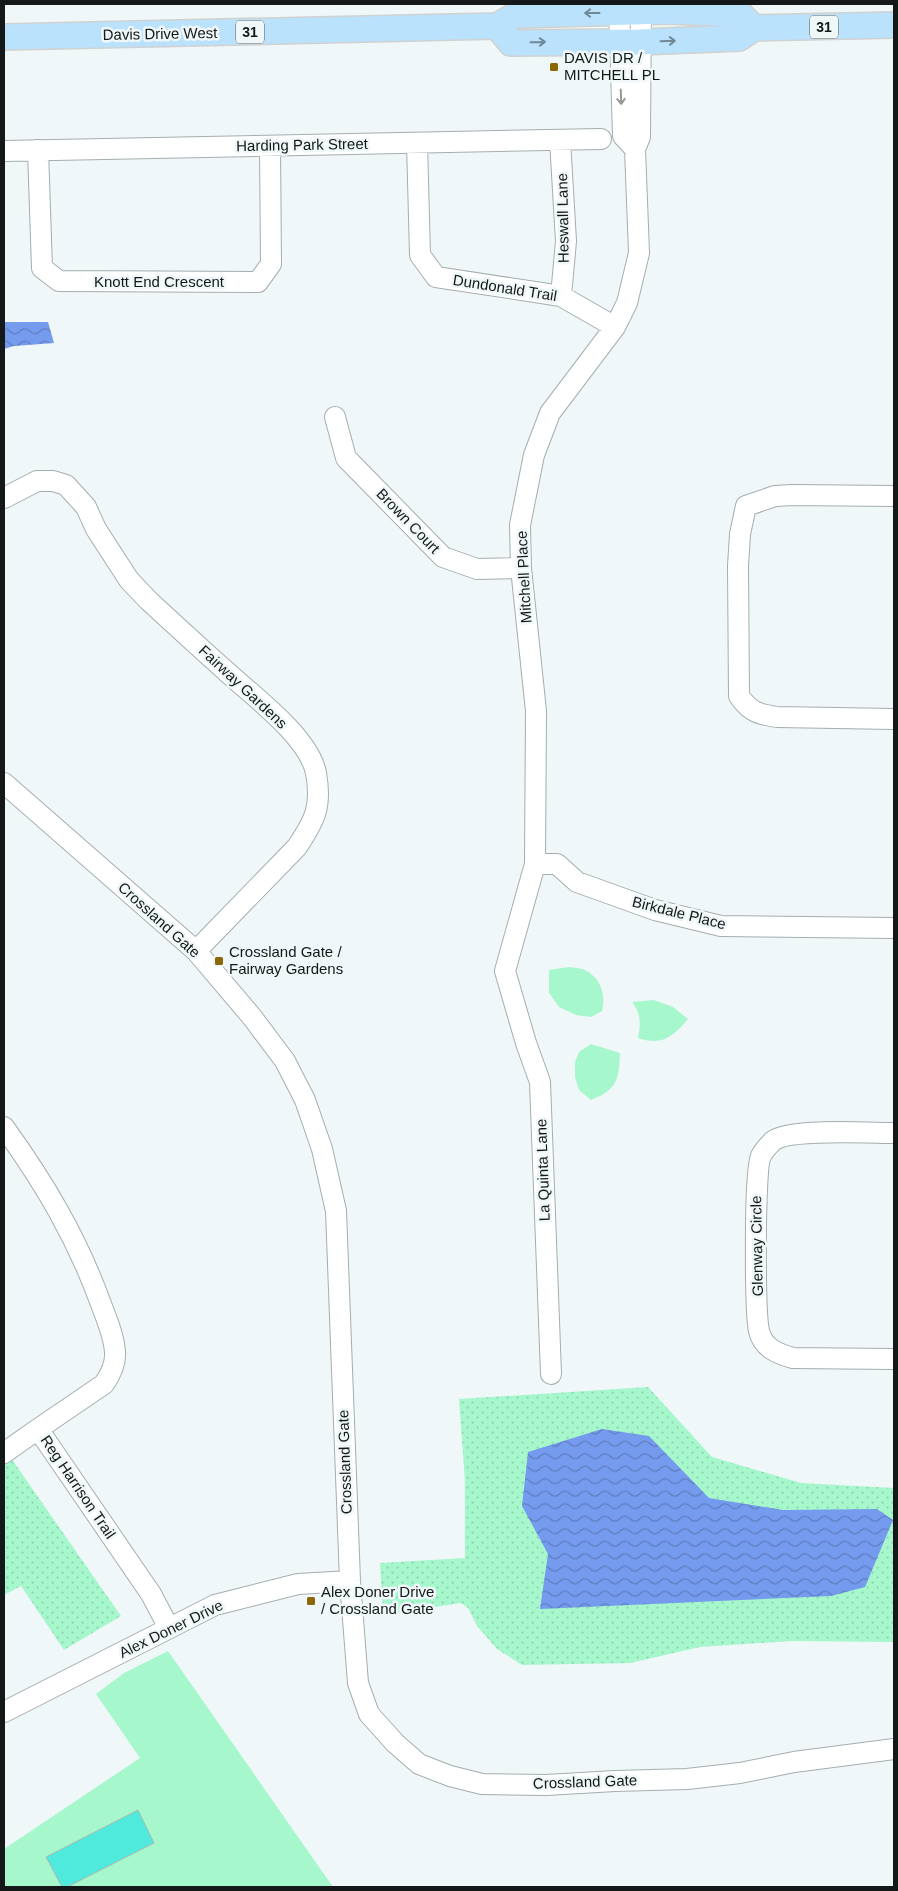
<svg xmlns="http://www.w3.org/2000/svg" width="898" height="1891" viewBox="0 0 898 1891" font-family="Arial,sans-serif">
	<style>
		.grass { fill: url(#grass-dots) }
		.green { fill: #a7f7cd }
		.water { fill: url(#water-waves) }
		.building { fill: #4feadc; stroke: #afb7b6 }
		.lines { fill: none; stroke-linecap: round; stroke-linejoin: round }
		.minor-casing { stroke: #a5adaf; stroke-width: 22 }
		.major-casing { stroke: #d0d1d1; stroke-width: 28 }
		.minor { stroke: #fff; stroke-width: 20 }
		.major { stroke: #bae2fc; stroke-width: 25 }
		.oneway { stroke: #708795 }
		.oneway2 { stroke: #969797 }
		.poi-dot { fill: #8b6706; stroke: #eff7f9; stroke-width: 2 }
		.labels { text-anchor: middle; stroke-width: 5; stroke-linejoin: round; paint-order: stroke }
		.shield { fill: #eff7f9; stroke: #565b5c; stroke-width: 1 }
		.shield-label { font-size: 14px; font-weight: bold; fill: #151818 }
		.street-label { font-size: 15px; fill: #151818; stroke: #eff7f9 }
		.poi-label { font-size: 15px; fill: #151818; stroke: #eff7f9; text-anchor: start }
	</style>
	<defs>
		<pattern id="grass-dots" width="8" height="8" patternUnits="userSpaceOnUse" patternTransform="scale(1.25)"><rect width="8" height="8" fill="#a7f7cd"/><path d="M2 2h.1M6 6h.1" fill="none" stroke="#8fd3af" stroke-width="1.8" stroke-linecap="round"/></pattern>
		<pattern id="water-waves" width="16" height="10" patternUnits="userSpaceOnUse" patternTransform="scale(1.25)"><rect width="16" height="10" fill="#759bee"/><path d="M0 5q4-4 8 0t8 0" fill="none" stroke="#5f7dc0"/></pattern>
	</defs>
	<rect width="100%" height="100%" fill="#eff7f9"/>
	<!-- grass -->
	<path class="grass" d="M648,1387L712,1457L801,1483L894,1488V1642L792,1641L700,1647L630,1663L522,1665L497,1649L477,1626L468,1608L461,1603L383,1615L380,1563L465,1558V1482L459,1399Z
		M4,1448L121,1616L64,1650L21,1586L4,1595Z"/>
	<!-- green -->
	<path class="green" d="M569,967C574,968 581,968 585,970C601,978 606,995 602,1011L591,1017L576,1015L559,1007L549,993V970Z
		M654,1000L673,1007L688,1019C673,1037 662,1046 638,1038C641,1024 641,1013 632,1002Z
		M591,1044L620,1053C619,1080 617,1090 591,1100L579,1090L575,1077V1062L579,1052Z
		M168,1651L333,1887H4V1849L140,1758L96,1694L124,1673Z"/>
	<!-- water -->
	<path class="water" d="M4,322H48L54,343L14,346L4,349Z
		M602,1429L649,1436L709,1498L783,1510L877,1509L893,1520L865,1587L831,1596L540,1609L548,1554L522,1506L528,1452Z"/>
	<!-- building -->
	<path class="building" d="M138,1810L154,1843L67,1887H62L46,1857Z"/>
	<g class="lines">
		<defs>
			<path id="minor" d="M619,4L623,136L635,149
				M560,140L566,241L561,296
				M417,143L420,255L436,277L561,296L615,327
				M38,150L42,268L59,281L258,282L271,264L270,146
				M4,151L601,139
				M335,417L346,458L443,557L477,569L521,568
				M894,496L792,495L775,496L746,506L740,534L738,566L739,696C750,712 758,714 777,717L894,719
				M4,498L37,481H53L66,485L86,507L96,529L129,580L148,600C174,624 200,648 227,672C253,696 309,737 316,773C322,807 315,820 297,847L196,951
				M4,783L196,951L252,1017L285,1061L305,1100L322,1149L336,1211L350,1581L358,1683L369,1714L395,1743L419,1764L450,1776L482,1784L546,1785L615,1781L687,1779L740,1773L794,1762L894,1749
				M535,864H557L577,882L655,910L721,926L894,928
				M4,1127C45,1184 77,1238 101,1304C107,1320 114,1336 115,1352C116,1364 111,1374 104,1384L38,1429L151,1594L169,1628
				M894,1133C871,1133 789,1128 773,1141C769,1145 763,1151 761,1156C754,1168 755,1313 759,1331C763,1348 778,1354 793,1358L894,1359
				M551,1374L540,1082L526,1043L505,971L535,864L536,711L521,568L520,525L534,455L550,413L615,327L627,303L639,253L635,149L640,137L641,4
				M4,1453L38,1429
				M4,1712L215,1605L298,1584L350,1581"/>
			<path id="major" d="M497,26L511,43L640,42L739,38L754,28L894,25
				M4,37L497,26L516,15L670,11L740,14L754,28"/>
		</defs>
		<!-- minor casing -->
		<use href="#minor" class="minor-casing"/>
		<!-- major casing -->
		<use href="#major" class="major-casing"/>
		<!-- minor -->
		<use href="#minor" class="minor"/>
		<!-- major -->
		<use href="#major" class="major"/>
	</g>
	<!-- one-way arrows -->
	<defs><path id="oneway-shaft" d="M-6 0H5M1.5-3L5.5 0L1.5 3" fill="none" stroke-width="1.6" stroke-linecap="round" stroke-linejoin="round" transform="scale(1.25)"/></defs>
	<g class="oneway">
		<use href="#oneway-shaft" transform="translate(592 13) rotate(180)"/>
		<use href="#oneway-shaft" transform="translate(668 41) rotate(-2)"/>
		<use href="#oneway-shaft" transform="translate(538 42) rotate(-1)"/>
	</g>
	<use class="oneway2" href="#oneway-shaft" transform="translate(621 97) rotate(88)"/>
	<!-- markers -->
	<g class="poi-dot">
		<rect x="549" y="62" width="10" height="10" rx="2.5"/>
		<rect x="214" y="956" width="10" height="10" rx="2.5"/>
		<rect x="306" y="1596" width="10" height="10" rx="2.5"/>
	</g>
	<g class="labels">
		<!-- shield labels -->
		<g class="shield">
			<rect x="810" y="15.5" width="28" height="23" rx="4"/>
			<rect x="236" y="20.5" width="28" height="23" rx="4"/>
		</g>
		<g class="shield-label">
			<text x="824" y="32">31</text>
			<text x="250" y="37">31</text>
		</g>
		<!-- street labels -->
		<g class="street-label">
			<text transform="translate(160 34) rotate(-1)" y="5">Davis Drive West</text>
			<text transform="translate(302 145) rotate(-1)" y="5">Harding Park Street</text>
			<text transform="translate(563 218) rotate(-91)" y="5">Heswall Lane</text>
			<text x="159" y="287">Knott End Crescent</text>
			<text transform="translate(505 288) rotate(9)" y="5">Dundonald Trail</text>
			<text transform="translate(408 521) rotate(46)" y="5">Brown Court</text>
			<text transform="translate(524 577) rotate(-93)" y="5">Mitchell Place</text>
			<text transform="translate(243 687) rotate(43)" y="5">Fairway Gardens</text>
			<text transform="translate(679 913) rotate(14)" y="5">Birkdale Place</text>
			<text transform="translate(159 920) rotate(42)" y="5">Crossland Gate</text>
			<text transform="translate(543 1170) rotate(-92)" y="5">La Quinta Lane</text>
			<text transform="translate(757 1246) rotate(-91)" y="5">Glenway Circle</text>
			<text transform="translate(345 1462) rotate(-92)" y="5">Crossland Gate</text>
			<text transform="translate(78 1487) rotate(56)" y="5">Reg Harrison Trail</text>
			<text transform="translate(171 1629) rotate(-26)" y="5">Alex Doner Drive</text>
			<text transform="translate(585 1782) rotate(-2)" y="5">Crossland Gate</text>
		</g>
		<!-- poi labels -->
		<g class="poi-label">
			<text x="564" y="63">DAVIS DR /<tspan x="564" dy="17">MITCHELL PL</tspan></text>
			<text x="229" y="957">Crossland Gate /<tspan x="229" dy="17">Fairway Gardens</tspan></text>
			<text x="321" y="1597">Alex Doner Drive<tspan x="321" dy="17">/ Crossland Gate</tspan></text>
		</g>
	</g>
	<!-- border -->
	<rect width="898" height="1891" fill="none" stroke="#151818" stroke-width="10"/>
</svg>
